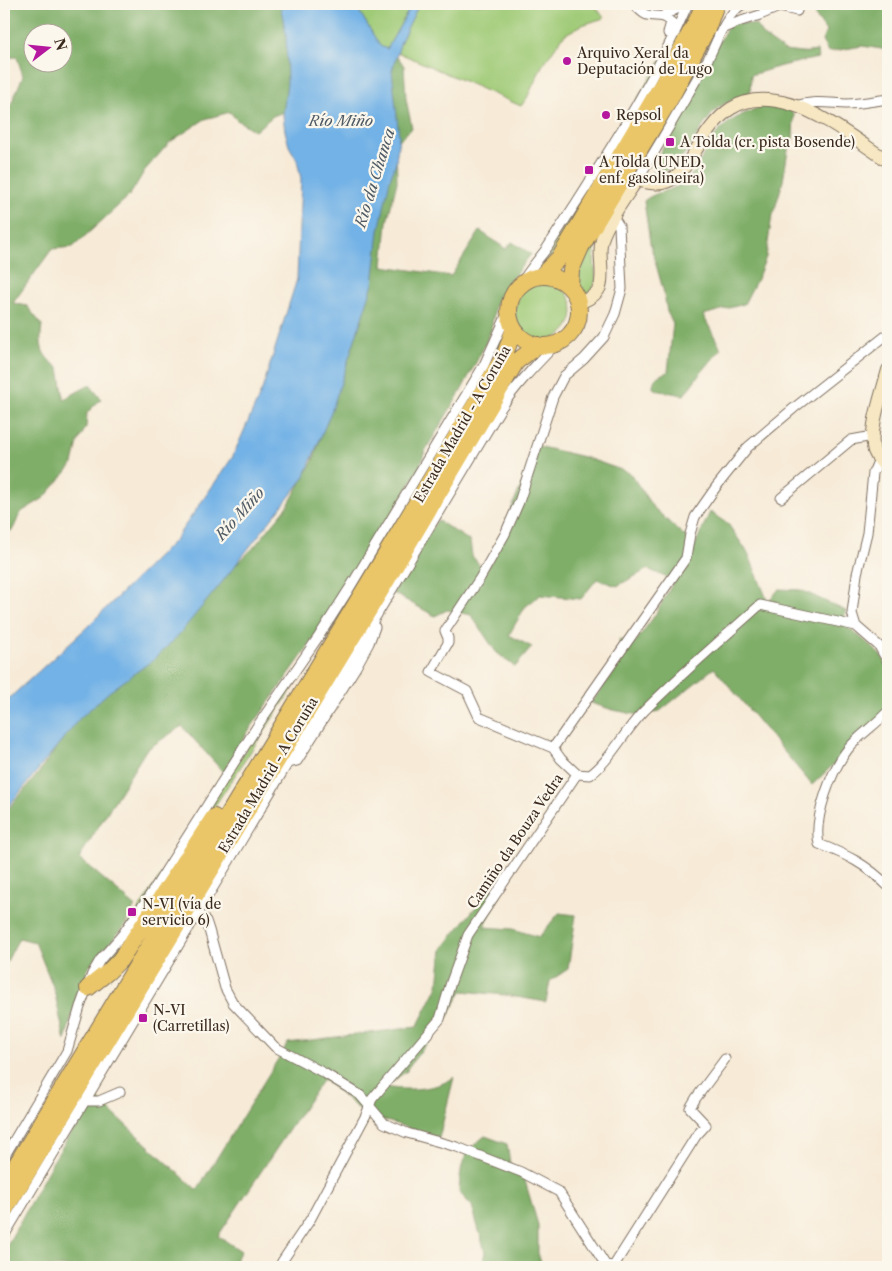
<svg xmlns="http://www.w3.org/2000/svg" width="892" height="1271" viewBox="0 0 892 1271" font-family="'Libre Caslon Text',serif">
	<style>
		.green { fill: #9fca76; stroke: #6d7a4a }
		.forest { fill: #7fae67; stroke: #5d6c42; fill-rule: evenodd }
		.water { fill: #73b2e6; stroke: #576e82 }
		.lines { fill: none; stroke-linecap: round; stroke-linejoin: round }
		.street-casing { stroke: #7d6e5f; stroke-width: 11 }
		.secondary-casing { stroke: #7d6e5f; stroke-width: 14 }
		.highway-casing { stroke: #7d6e5f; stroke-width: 18 }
		.street { stroke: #fff; stroke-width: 9 }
		.secondary { stroke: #f7e8c3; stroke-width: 12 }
		.highway { stroke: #eac669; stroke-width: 16 }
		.poi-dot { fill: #b5179e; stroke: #fbf7ec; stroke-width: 2 }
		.labels { text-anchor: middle; stroke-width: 4.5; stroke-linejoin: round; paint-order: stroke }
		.poi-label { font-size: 14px; fill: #3b2a1e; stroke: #fbf7ec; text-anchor: start }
		.street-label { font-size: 14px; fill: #3b2a1e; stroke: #fbf7ec }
		.water-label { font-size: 15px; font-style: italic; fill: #4f5a64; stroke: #fbf7ec }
	</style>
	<rect width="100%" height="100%" fill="#fbf7ec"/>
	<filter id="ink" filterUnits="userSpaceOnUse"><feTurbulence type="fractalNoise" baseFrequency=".02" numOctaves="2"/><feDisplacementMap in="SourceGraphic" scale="10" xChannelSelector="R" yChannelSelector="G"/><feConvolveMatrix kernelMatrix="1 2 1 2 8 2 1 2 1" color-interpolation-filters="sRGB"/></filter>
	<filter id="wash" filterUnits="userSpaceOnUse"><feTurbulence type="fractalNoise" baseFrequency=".0096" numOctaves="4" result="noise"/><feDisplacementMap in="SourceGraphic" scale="20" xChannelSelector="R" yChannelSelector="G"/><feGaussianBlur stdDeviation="1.12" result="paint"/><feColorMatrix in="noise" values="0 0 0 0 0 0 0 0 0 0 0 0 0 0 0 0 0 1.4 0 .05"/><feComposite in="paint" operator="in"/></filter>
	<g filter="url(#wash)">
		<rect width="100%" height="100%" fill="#f7ebd8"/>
		<!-- green -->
		<path class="green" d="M355,4H412L387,49L380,47Z
			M419,4H594L604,18L582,25L564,35L542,66L527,98L521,106L397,52L401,41Z
			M686,17H688L669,58L552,256L538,267Z
			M592,239L596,241L594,259L596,279L593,289L585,294L581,292L575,279Z
			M515 311a29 29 0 1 1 58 0a29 29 0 1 1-58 0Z
			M503,333L500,347L330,632L182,855L120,953L100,974V967L279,700L334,620L440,446Z"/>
		<!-- forest -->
		<path class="forest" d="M4,4H285L293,108L273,116L255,131L237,120L230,112L205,119L170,142L145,170L130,195L73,247L52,249L13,303L27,306L42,325C39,347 41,356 59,368L64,399L90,385L101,399L87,413L86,427L78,442L73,464L44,498L21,512L13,529L4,537V121L23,76L17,57L4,58ZM32,32H62V62H32Z
			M807,4H888V50L862,46L828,52L822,41L826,31Z
			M730,22L756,25L763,36L785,51L801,53L817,51L818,58L781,66L751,75L750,94C739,97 728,101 718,108C701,123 686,160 669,169C665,171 658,171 654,172L655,162Z
			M389,53L398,57L404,66L406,99L412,128L396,143L397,182L387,222L383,266L451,276L480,231L506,249L512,242L531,254L500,294L495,306L491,330L484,347L461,391L425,451L418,471L326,622L247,733L224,773L182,726L146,750L79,858L135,906L125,925L89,967L76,1000L65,1041L54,989L35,942L19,938L4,967V814L37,775L79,716L142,659L254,547L287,507L312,463L362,318L368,279Z
			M768,104L789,108L794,115L793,138L788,150L783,181L771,222L766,257L758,277L744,304L703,315L721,349L695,380L684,395L660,391L653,388C653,377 659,375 668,372L673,323L667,312L664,293L650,243L644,201C655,191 672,192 686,181C698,170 701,158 708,145C723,121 744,113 768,104Z
			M537,446L584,457L630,473L652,506L671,524L695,545L710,512L728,524L748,553L768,602L779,589L801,590L846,611L842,624C852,630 885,655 888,666C891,675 888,702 888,713L812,785L714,668L660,711L639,715L613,710L591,703L622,661L619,639L634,644L655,615L674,581L648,569L617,586L597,579L581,599L540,595L525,607L509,635L532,647L515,667L496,652L471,615L447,610L435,616L393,593L437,520L470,541L472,556L486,572Z
			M491,888L500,895L484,927L513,929L539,937L559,913L576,915L568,969L550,981L546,1002L505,995L462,991L448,1016L406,1070H408L385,1087C405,1091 438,1090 454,1077L439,1138L365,1114L323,1079L218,1236L241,1251L231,1267H4V1251L52,1163L94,1096L197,1190L288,1043L417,1027L438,986L442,949Z
			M485,1136L507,1144L510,1163L523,1174L538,1225V1253L542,1267H482L485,1252L472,1206L459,1192C461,1164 461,1154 485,1136Z"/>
		<!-- water -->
		<path class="water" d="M280,4H355L380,46L387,49L412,4H419L401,41L392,71L399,136L396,162L390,179L379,231L373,284L333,407L304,478L219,586L176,638L153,660L109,692L79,719L4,812V703L85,629L175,540L232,458L262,390L297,279L301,179L297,160L289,146L285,131L283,115L287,83L286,34Z"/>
	</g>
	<g filter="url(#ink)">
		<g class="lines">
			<defs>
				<path id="street" d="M634,4C638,8 641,13 647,15C657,17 664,14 671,22L668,33L675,34
					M662,16L677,9L685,4
					M722,29L738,22L760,15L779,7L797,11
					M796,106C813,100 828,103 846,104C859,104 874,101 888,99
					M637,180C662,140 685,100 708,59C718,40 724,16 743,4
					M520,285C528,271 538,260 547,248C557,233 566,218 576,203C617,139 658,73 688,4
					M879,459L873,473L867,533L857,574L852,613L856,626L879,646L888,662
					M781,498L851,440L873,436
					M888,711C876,725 859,735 848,749C832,769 813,818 819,844C847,855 866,864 888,886
					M553,748L686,558L690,534L695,517L716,487L748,447L794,408L888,334
					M289,763L297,761L356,667L369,643L375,627
					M577,774L590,775C610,761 625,730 644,711C681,674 721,640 760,605L856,626
					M198,912L206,921L209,930L225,988L233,1003L275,1047L324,1073L360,1095L384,1123L407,1133L457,1147L521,1172L559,1192L605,1264L614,1267
					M85,1101H99L120,1092
					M4,1157L67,1051L80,1007L92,974L100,960L122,935L154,889L258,725L319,636L349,589L484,365L509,310
					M4,1236L501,408C517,384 536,365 556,344
					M279,1267L283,1260L310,1220L366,1115L372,1099L440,1019L451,982L468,935L577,774L561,759L553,748L479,717L467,691L431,672L448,643V638L445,631L480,578L505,534L519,502L553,397L564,376L584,359L604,337L615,314L622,289L619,226L614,218
					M613,1267L679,1163L696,1136L706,1125L690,1108L696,1098L725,1059"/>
				<path id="secondary" d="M579,303C587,300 596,296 600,287C604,274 599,258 601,244C603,227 627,195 637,180C646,182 655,185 663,183C677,180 686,165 693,155C717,114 738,89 790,104C824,114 859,142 888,161
					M888,370C883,390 868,431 874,451C877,458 882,464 888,469"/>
				<path id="highway" d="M541,276L560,257L663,83L697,20L704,4
					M509 311a35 35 0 1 1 70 0a35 35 0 1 1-70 0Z
					M570,287L571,270L581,247L670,99L707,29L716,4
					M88,988L108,972L120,960L214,817
					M4,1185L385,556L505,354L514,329
					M4,1211L387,580L516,362L538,345"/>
			</defs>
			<!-- street casing -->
			<use href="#street" class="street-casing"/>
			<!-- secondary casing -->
			<use href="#secondary" class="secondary-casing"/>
			<!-- highway casing -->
			<use href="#highway" class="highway-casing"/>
			<!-- street -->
			<use href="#street" class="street"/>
			<!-- secondary -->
			<use href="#secondary" class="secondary"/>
			<!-- highway -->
			<use href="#highway" class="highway"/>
		</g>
	</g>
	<!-- markers -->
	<g class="poi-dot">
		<circle cx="567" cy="61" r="5"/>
		<circle cx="606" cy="115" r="5"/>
		<rect x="665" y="137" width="10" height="10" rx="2.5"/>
		<rect x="584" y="165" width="10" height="10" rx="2.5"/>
		<rect x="127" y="907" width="10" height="10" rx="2.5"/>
		<rect x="138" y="1013" width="10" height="10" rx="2.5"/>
	</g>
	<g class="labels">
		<!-- poi labels -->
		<g class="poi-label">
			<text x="577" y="58">Arquivo Xeral da<tspan x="577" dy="16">Deputación de Lugo</tspan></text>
			<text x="616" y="120">Repsol</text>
			<text x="680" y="147">A Tolda (cr. pista Bosende)</text>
			<text x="599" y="167">A Tolda (UNED,<tspan x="599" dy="16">enf. gasolineira)</tspan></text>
			<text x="142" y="909">N-VI (vía de<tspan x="142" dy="16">servicio 6)</tspan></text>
			<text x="153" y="1015">N-VI<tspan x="153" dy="16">(Carretillas)</tspan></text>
		</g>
		<!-- street labels -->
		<g class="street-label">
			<text transform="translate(462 424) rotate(-60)" y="5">Estrada Madrid - A Coruña</text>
			<text transform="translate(268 775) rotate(-59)" y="5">Estrada Madrid - A Coruña</text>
			<text transform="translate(515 841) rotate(-56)" y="5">Camiño da Bouza Vedra</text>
		</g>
		<!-- water labels -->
		<g class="water-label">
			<text x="341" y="126">Río Miño</text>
			<text transform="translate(375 178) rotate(-73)" y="5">Río da Chanca</text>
			<text transform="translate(240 514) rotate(-48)" y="5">Río Miño</text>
		</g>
	</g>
	<!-- margin -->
	<rect width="892" height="1271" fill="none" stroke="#fbf7ec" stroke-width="20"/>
	<!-- north arrow -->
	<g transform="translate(48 48) rotate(74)"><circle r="24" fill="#fbf7ec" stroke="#aea59a"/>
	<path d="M0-4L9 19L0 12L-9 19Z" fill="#b5179e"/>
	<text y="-8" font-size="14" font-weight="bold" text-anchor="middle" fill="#3b2a1e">N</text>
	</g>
</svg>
